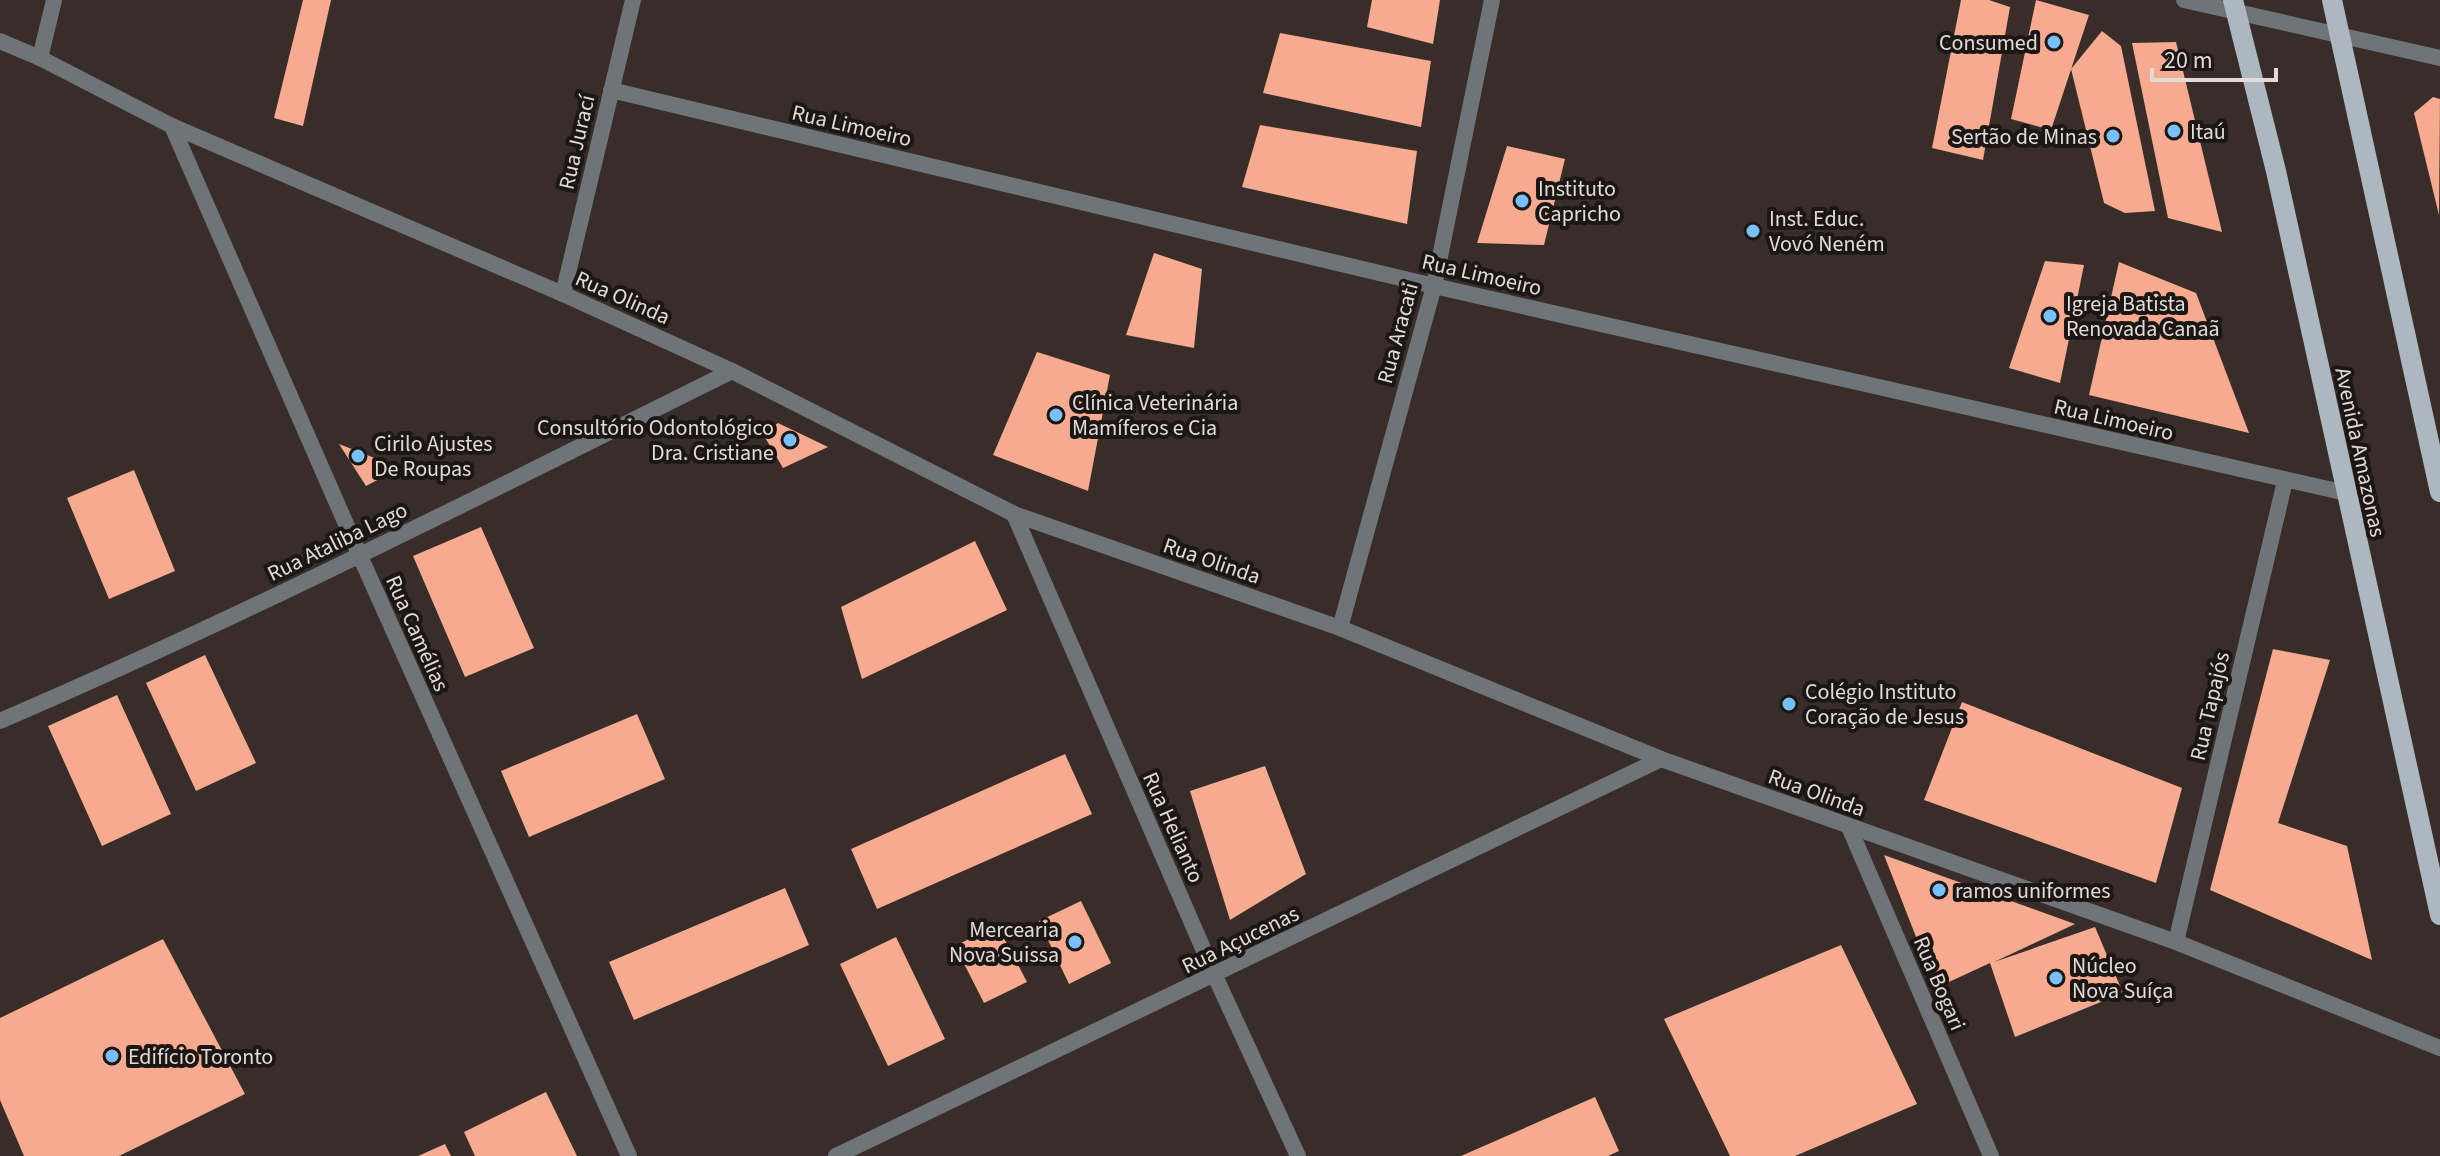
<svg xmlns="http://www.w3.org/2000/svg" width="2440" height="1156" viewBox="0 0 2440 1156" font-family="'Source Sans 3',sans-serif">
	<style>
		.building { fill: #f6aa8f }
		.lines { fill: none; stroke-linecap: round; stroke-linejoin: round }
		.minor { stroke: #6f7478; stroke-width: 16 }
		.tertiary { stroke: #6f7478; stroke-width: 16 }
		.primary { stroke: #adb7c0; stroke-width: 20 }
		.poi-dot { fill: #79bff8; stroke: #1c1715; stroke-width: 3 }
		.labels { text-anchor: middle; stroke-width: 8; stroke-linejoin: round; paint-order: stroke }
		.poi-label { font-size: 22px; fill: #e2dad7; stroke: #1c1715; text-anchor: start }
		.street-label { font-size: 22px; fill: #e2dad7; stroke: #1c1715 }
	</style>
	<rect width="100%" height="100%" fill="#392d29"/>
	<!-- building -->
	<path class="building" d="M303,0H331L303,126L274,118Z
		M1372,0H1440L1433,44L1367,27Z
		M1961,0H1989L2010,7L1983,160L1932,148Z
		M2036,0L2089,15L2051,130L2011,119Z
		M2102,31L2121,46L2155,211L2125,213L2104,203L2071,69Z
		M1280,33L1431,61L1421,127L1263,93Z
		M2176,42L2222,232L2168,218L2132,43Z
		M2433,97L2440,99L2439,215L2414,113Z
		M1260,125L1417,151L1407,224L1242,187Z
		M1507,146L1565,159L1544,245L1477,243Z
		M1154,253L1202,269L1194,348L1126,335Z
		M2045,261L2084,265L2060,383L2009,368Z
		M2119,262L2196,293L2249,433L2089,395Z
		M1037,352L1110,375L1088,491L993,455Z
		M778,423L828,447L783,468L763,434Z
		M339,444L400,468L366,486Z
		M134,470L175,571L109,599L67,498Z
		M481,527L534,648L465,677L413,556Z
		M975,541L1007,610L862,679L841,607Z
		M2273,649L2330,660L2278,823L2347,846L2372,960L2210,890Z
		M205,655L256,763L196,791L146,683Z
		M117,695L171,814L102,846L48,726Z
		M1962,702L2182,788L2156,883L1924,800Z
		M637,714L665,779L529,837L501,771Z
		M1065,754L1092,814L877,909L851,849Z
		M1265,766L1306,874L1230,920L1190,791Z
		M1884,855L2075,924L1994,962L2095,927L2123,993L2015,1037L1990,963L1936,988Z
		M785,888L809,945L634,1020L609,962Z
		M1081,901L1111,963L1069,984L1039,921Z
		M997,925L1027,982L984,1003L955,946Z
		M896,937L945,1039L888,1066L840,964Z
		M163,939L245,1094L119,1156H24L0,1100V1018Z
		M1841,945L1917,1104L1795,1156H1730L1664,1019Z
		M546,1092L577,1156H475L464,1132Z
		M1595,1097L1619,1151L1608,1156H1461Z
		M445,1144L451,1156H418Z"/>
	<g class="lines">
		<!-- minor -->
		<path class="minor" d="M40,58L54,0
			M611,90L1434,286L2346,493
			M172,126L360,556L629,1156
			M563,294L633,0
			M1014,514L1215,976L1298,1156
			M1340,628L1434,286L1492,0
			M0,721C249,614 490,491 732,371
			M1849,827L1991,1156
			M2176,942L2285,481
			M836,1156L1661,759"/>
		<!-- tertiary -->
		<path class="tertiary" d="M2184,0L2440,58
			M0,41L40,58L172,126L563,294L732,371L1014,514L1340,628L1661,759L2176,942L2440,1048"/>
		<!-- primary -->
		<path class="primary" d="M2233,0L2276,171L2440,915
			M2332,0L2440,492"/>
	</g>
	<!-- markers -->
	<g class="poi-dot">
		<circle cx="2054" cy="42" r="8"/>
		<circle cx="2174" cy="131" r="8"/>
		<circle cx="2113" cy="136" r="8"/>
		<circle cx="1522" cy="201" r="8"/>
		<circle cx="1753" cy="231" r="8"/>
		<circle cx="2050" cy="316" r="8"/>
		<circle cx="1056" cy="415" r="8"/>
		<circle cx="790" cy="440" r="8"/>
		<circle cx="358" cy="456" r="8"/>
		<circle cx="1789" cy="704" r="8"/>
		<circle cx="1939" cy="890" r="8"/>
		<circle cx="1075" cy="942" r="8"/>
		<circle cx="2056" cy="978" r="8"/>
		<circle cx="112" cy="1056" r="8"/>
	</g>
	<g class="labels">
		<!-- poi labels -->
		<g class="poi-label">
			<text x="2038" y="50" text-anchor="end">Consumed</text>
			<text x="2190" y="139">Itaú</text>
			<text x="2097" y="144" text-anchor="end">Sertão de Minas</text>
			<text x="1538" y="196">Instituto<tspan x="1538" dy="25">Capricho</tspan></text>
			<text x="1769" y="226">Inst. Educ.<tspan x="1769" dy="25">Vovó Neném</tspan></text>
			<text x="2066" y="311">Igreja Batista<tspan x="2066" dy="25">Renovada Canaã</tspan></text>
			<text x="1072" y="410">Clínica Veterinária<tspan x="1072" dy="25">Mamíferos e Cia</tspan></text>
			<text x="774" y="435" text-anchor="end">Consultório Odontológico<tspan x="774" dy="25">Dra. Cristiane</tspan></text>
			<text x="374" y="451">Cirilo Ajustes<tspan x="374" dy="25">De Roupas</tspan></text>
			<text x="1805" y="699">Colégio Instituto<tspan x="1805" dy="25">Coração de Jesus</tspan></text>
			<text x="1955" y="898">ramos uniformes</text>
			<text x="1059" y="937" text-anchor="end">Mercearia<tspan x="1059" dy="25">Nova Suissa</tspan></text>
			<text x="2072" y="973">Núcleo<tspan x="2072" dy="25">Nova Suíça</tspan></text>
			<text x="128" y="1064">Edifício Toronto</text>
		</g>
		<!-- street labels -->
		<g class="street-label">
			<text transform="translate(852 125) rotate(13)" y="8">Rua Limoeiro</text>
			<text transform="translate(576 142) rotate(-77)" y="8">Rua Jurací</text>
			<text transform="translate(1482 274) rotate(13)" y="8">Rua Limoeiro</text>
			<text transform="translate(623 297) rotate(24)" y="8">Rua Olinda</text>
			<text transform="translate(1397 333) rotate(-75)" y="8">Rua Aracati</text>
			<text transform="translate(2114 419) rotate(13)" y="8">Rua Limoeiro</text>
			<text transform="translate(2361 452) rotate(78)" y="8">Avenida Amazonas</text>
			<text transform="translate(337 541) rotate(-26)" y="8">Rua Ataliba Lago</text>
			<text transform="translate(1212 560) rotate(19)" y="8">Rua Olinda</text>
			<text transform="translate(418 633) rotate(66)" y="8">Rua Camélias</text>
			<text transform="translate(2209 706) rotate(-77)" y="8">Rua Tapajós</text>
			<text transform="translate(1817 792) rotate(20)" y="8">Rua Olinda</text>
			<text transform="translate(1174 827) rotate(66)" y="8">Rua Helianto</text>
			<text transform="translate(1240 939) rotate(-26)" y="8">Rua Açucenas</text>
			<text transform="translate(1940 983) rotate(67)" y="8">Rua Bogari</text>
		</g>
	</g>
	<!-- scale -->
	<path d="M2152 68v12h124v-12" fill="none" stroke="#e2dad7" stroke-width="4"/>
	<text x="2164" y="68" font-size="24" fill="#e2dad7" stroke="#1c1715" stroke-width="6" paint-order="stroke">20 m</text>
</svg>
